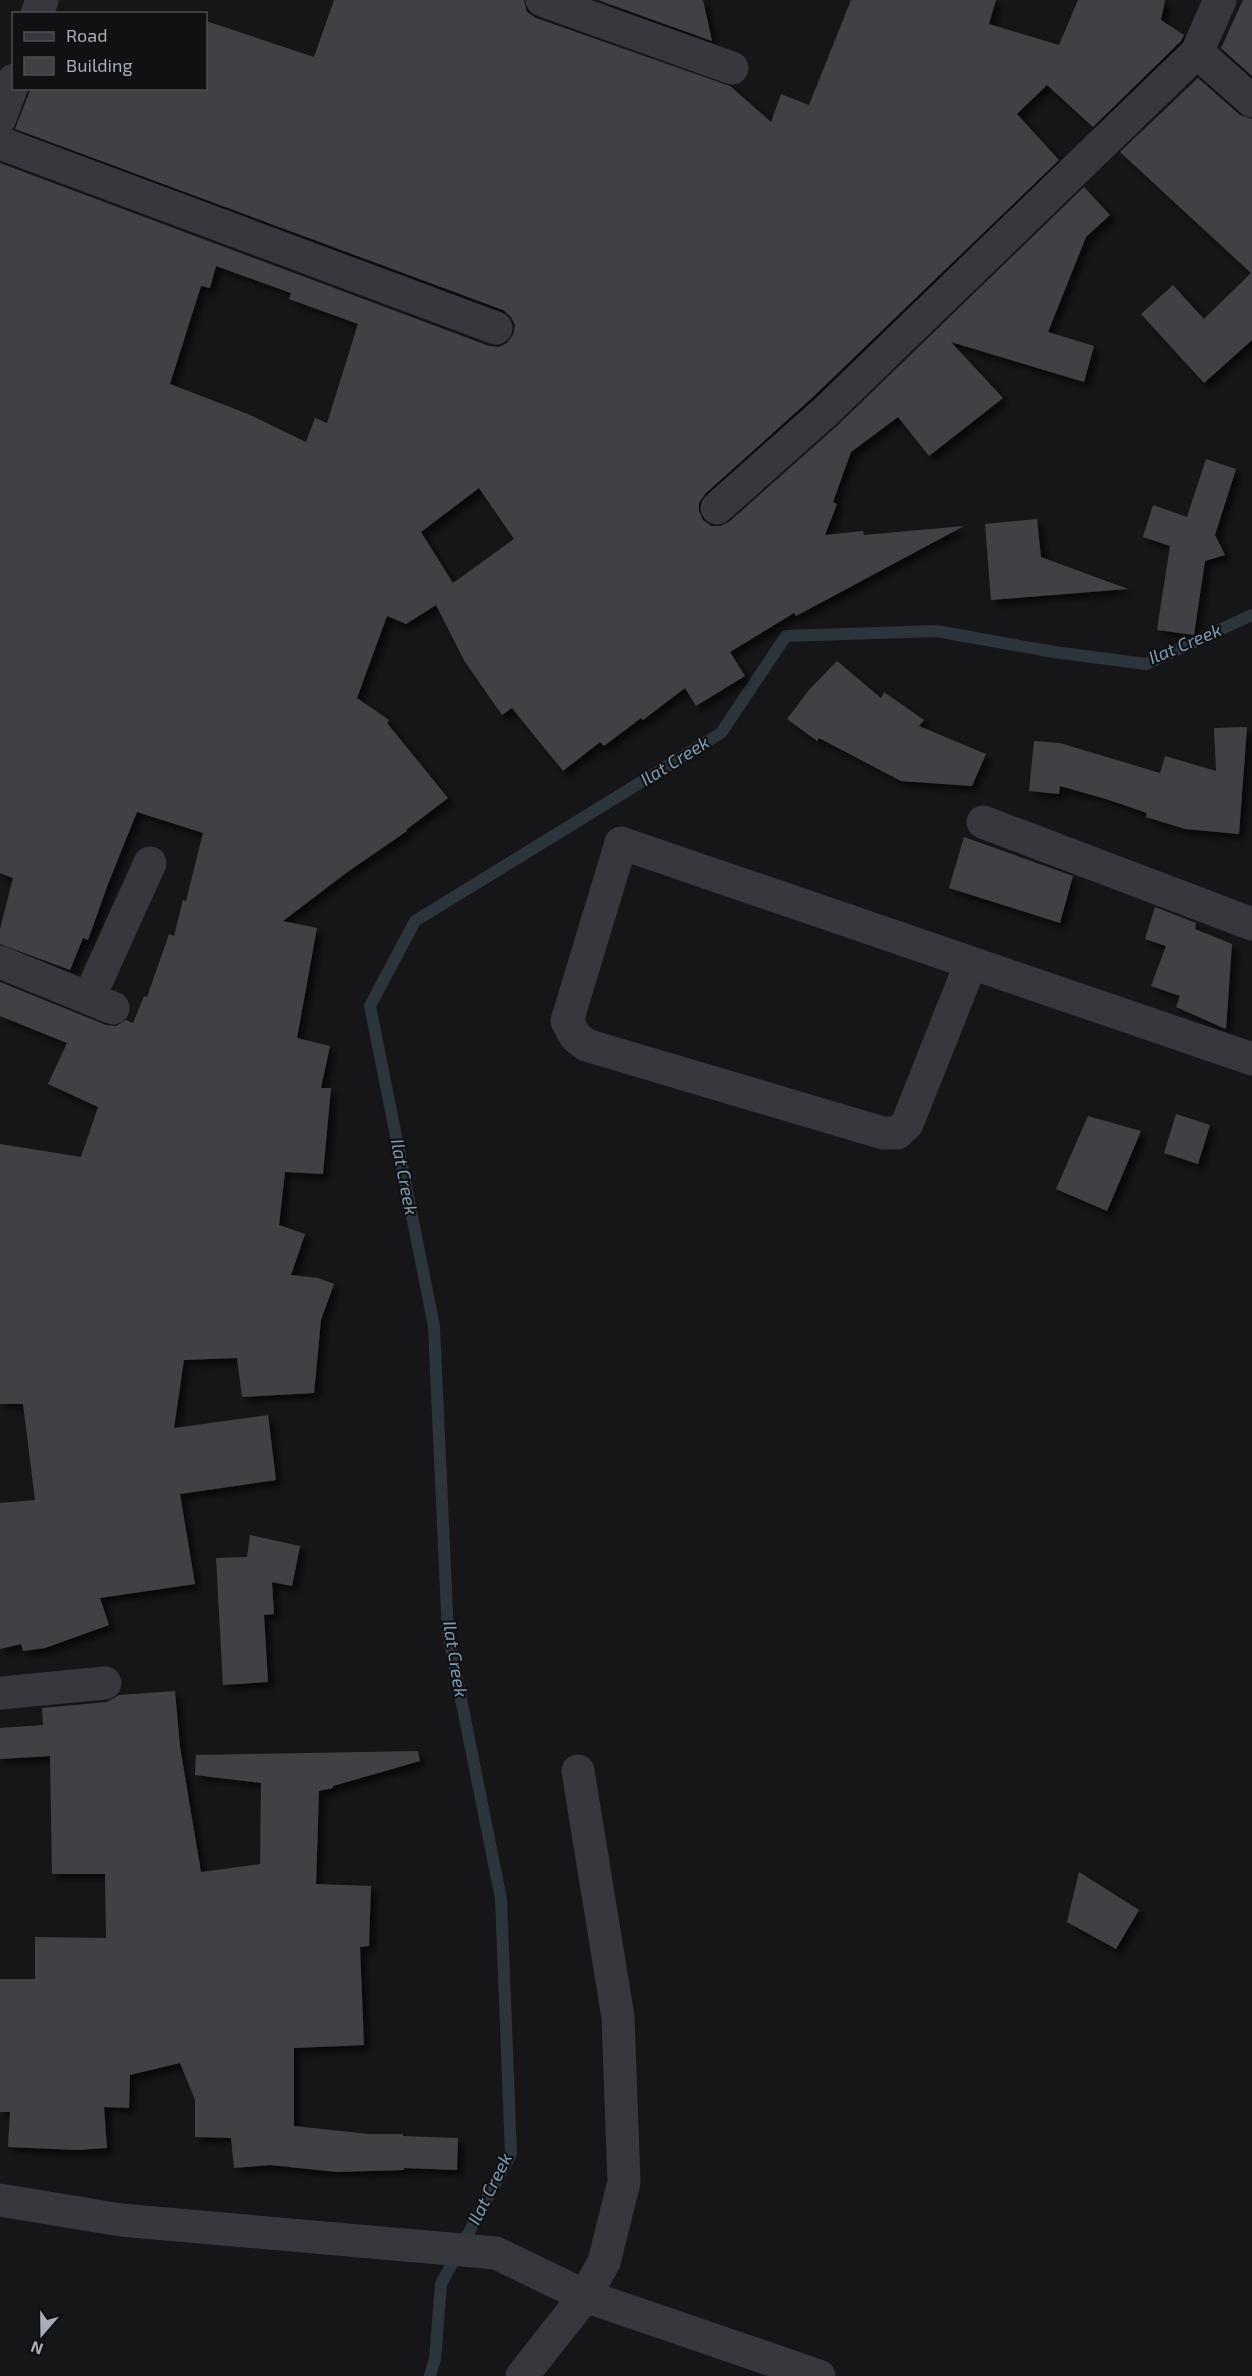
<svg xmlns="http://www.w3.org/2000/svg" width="1252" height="2376" viewBox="0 0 1252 2376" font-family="'Exo 2',sans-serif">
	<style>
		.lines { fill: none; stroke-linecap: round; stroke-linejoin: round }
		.stream { stroke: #2c353c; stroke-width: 12 }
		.building { fill: #404145; fill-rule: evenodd; filter: url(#shadow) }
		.street { stroke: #37383d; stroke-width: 33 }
		.labels { text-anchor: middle; stroke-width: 4.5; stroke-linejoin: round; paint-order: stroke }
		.water-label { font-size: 18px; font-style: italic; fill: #7f9bb3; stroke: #111113 }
	</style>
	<defs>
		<filter id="shadow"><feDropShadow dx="5.5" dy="5.5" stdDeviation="3" flood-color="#0009"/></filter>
	</defs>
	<rect width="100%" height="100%" fill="#161618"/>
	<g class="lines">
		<!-- stream -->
		<path class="stream" d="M430,2376L435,2359L441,2284L511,2154L501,1899L448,1634L434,1326L370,1006L415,921L721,733L786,636L936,631L1054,652L1146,664L1252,615"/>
	</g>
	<!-- building -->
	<path class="building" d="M334,0H524L527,12L536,18L730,86L771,122L781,94L809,105L851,0H996L989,24L1059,45L1078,0H1165L1161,20L1184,35L1181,41L1093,127L1047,85L1017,114L1059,160L813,397L705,494L699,503V511L703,520L711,526H720L729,522L838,425L1084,187L1110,215L1086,237L1048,332L1094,346L1084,382L951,342L1003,398L929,456L898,417L851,452L833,502L837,504L825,535L863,531L864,535L964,526L796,616L794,613L730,652L745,676L696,706L685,688L643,720L641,718L604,746L600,742L563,771L512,708L502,715L465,662L436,605L406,624L387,616L357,698L389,720L387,723L448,798L406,830L407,831L346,873L283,921L317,928L297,1038L330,1046L321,1088H331L323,1174L285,1172L279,1225L305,1234L291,1275L318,1278L334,1284L321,1320L314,1393L242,1397L237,1358L184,1360L174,1428L268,1415L276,1480L180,1494L195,1584L100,1598L109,1625L45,1648L23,1651L21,1644L0,1649V1503L35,1500L23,1404H0V1144L81,1157L98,1107L48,1084L67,1043L0,1016V982L106,1025L116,1026L126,1020L133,1023L144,996L147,997L169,934L174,936L183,900L186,901L203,833L137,812L108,884L88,940L83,938L70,970L0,944V929L13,878L0,873V163L489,346L499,347L507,343L513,335L515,325L511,317L503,310L15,129L31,88H206V21L314,57ZM216,266L291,293L289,299L358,324L327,423L315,418L306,442L248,414L170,384L201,286L210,288ZM479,488L514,539L453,583L421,532Z
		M598,0H703L712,41Z
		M1243,0H1252V76L1221,48Z
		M1198,78L1240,115L1252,119V340L1204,383L1141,314L1173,285L1204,319L1251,273L1120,152Z
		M1206,459L1236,469L1215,535L1225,555L1205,561L1194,635L1157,630L1170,546L1143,537L1153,505L1187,517Z
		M1037,519L1041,557L1128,589L991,600L985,524Z
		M837,661L881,698L884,692L924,720L919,726L986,754L972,786L901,781L819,738L817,741L787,719L809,690Z
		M1247,727L1239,834L1185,829L1146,817L1147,813L1106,799L1060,786L1059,794L1029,791L1034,741L1060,743L1160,773L1165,756L1216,771L1214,728Z
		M964,837L1073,876L1060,923L949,888Z
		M1155,907L1196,923L1195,929L1232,944L1226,1029L1176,1007L1180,996L1151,986L1166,946L1145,939Z
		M1176,1114L1210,1125L1198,1164L1164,1153Z
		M1088,1116L1141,1131L1107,1211L1056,1189Z
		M250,1535L300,1546L292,1586L272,1582L274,1614L264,1615L268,1682L223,1685L216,1558L247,1557Z
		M175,1691L180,1747L201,1872L260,1864L261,1783L195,1775L196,1755L418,1751L420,1761L333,1786V1788L319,1791L316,1884L371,1886L369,1946L360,1947L364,2045L294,2048V2126L369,2134H403V2136L458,2138L457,2170L404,2168V2170L337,2172L270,2165L234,2168L231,2138L195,2137V2100L180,2063L130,2075L129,2108L104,2107L107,2148L77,2150L8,2147L10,2112H0V1979H35V1937L106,1938L105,1874H52L50,1756L0,1759V1728L43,1725L42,1708L107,1702L119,1695Z
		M1079,1872L1139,1910L1116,1949L1067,1922Z"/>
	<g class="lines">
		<!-- street -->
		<path class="street" d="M542,0L732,68
			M37,14L42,0
			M1197,52L1252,101
			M0,118L14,80
			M0,143L496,328
			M717,508L826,411L1197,52L1220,0
			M983,822L1252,924
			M0,962L113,1008
			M971,963L907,1124L897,1133H883L586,1045L575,1036L567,1021L621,843L1252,1059
			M89,998L150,863
			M0,1693L105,1683
			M0,2200L121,2220L496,2253L585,2296L819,2376
			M522,2376L585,2296L604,2262L624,2182L618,2017L578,1771"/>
	</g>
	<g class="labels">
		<!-- water labels -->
		<g class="water-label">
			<text transform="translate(1185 644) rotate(-23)" y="6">Ilat Creek</text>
			<text transform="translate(675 761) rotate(-32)" y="6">Ilat Creek</text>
			<text transform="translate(404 1177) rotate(79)" y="6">Ilat Creek</text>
			<text transform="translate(455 1659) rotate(81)" y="6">Ilat Creek</text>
			<text transform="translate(490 2189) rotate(-64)" y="6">Ilat Creek</text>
		</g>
	</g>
	<!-- legend -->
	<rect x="12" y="12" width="195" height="78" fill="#111113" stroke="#4d4f55" stroke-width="1.5"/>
	<rect x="24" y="32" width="30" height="9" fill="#37383d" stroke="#4d4f55" stroke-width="1.5"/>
	<text x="66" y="42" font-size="18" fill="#a8adb8">Road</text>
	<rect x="24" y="57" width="30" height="18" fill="#404145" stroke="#4d4f55" stroke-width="1.5"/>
	<text x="66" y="72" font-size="18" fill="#a8adb8">Building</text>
	<!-- north arrow -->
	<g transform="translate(42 2334) rotate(200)" stroke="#111113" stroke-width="4.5" paint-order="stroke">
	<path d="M0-4.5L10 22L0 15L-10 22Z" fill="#a8adb8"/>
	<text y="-9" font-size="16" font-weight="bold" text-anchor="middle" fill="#a8adb8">N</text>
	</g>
</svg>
